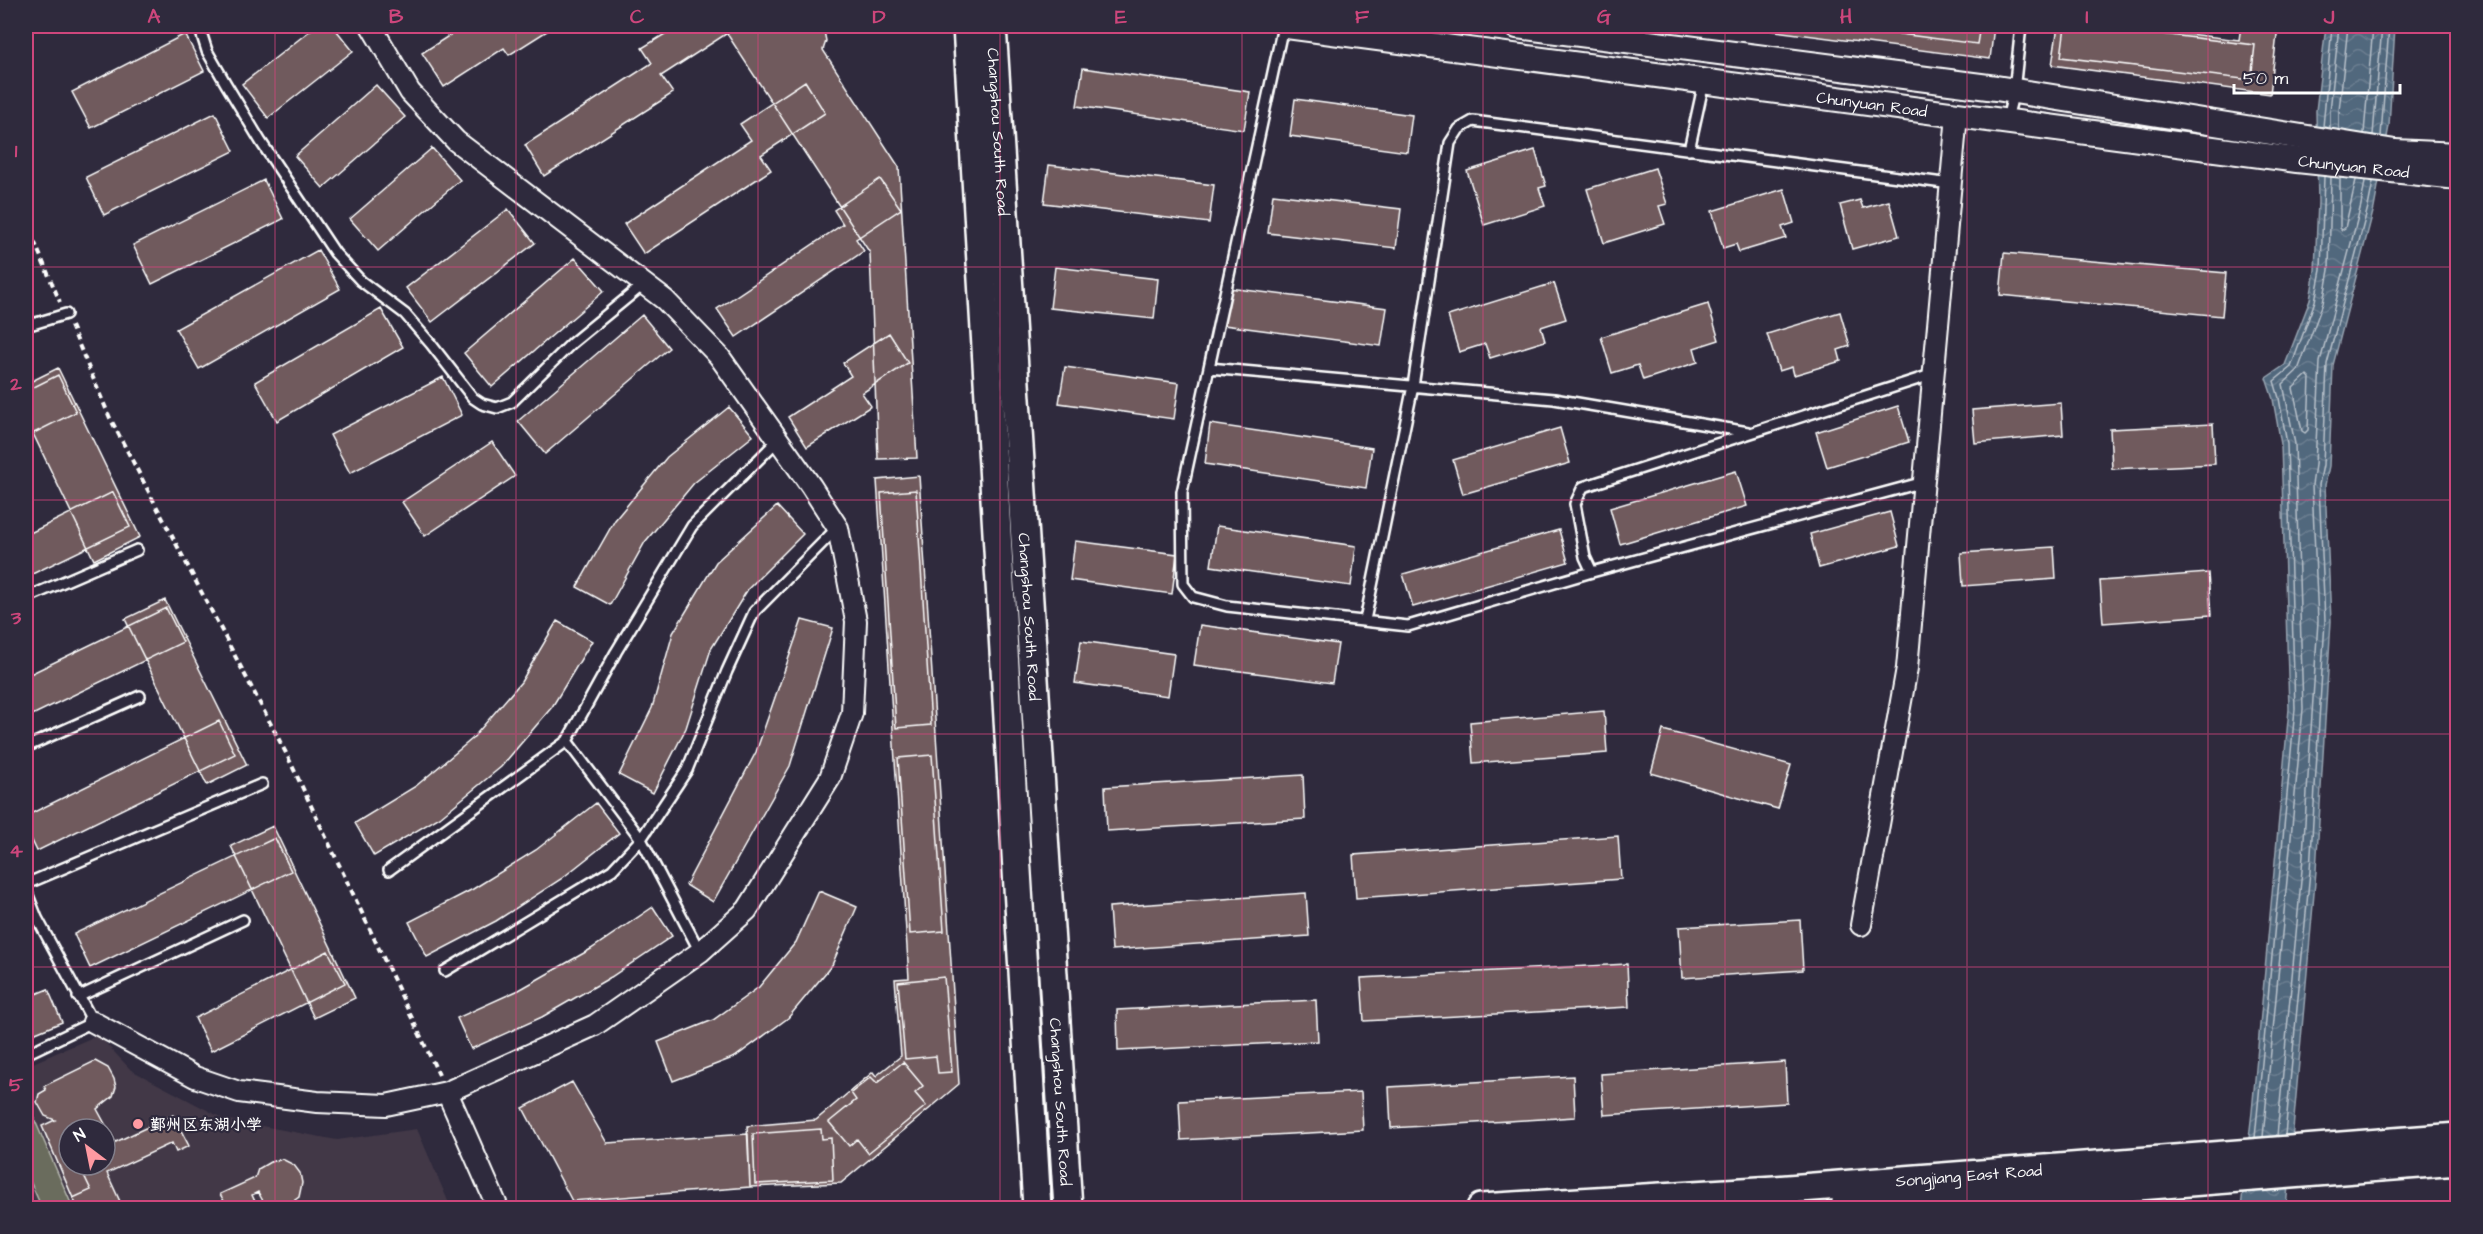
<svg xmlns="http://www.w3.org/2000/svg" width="2483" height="1234" viewBox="0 0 2483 1234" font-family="'Architects Daughter','LXGW WenKai TC',sans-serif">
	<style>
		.built { fill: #423847; fill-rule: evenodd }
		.pitch { fill: #6a6c5d; stroke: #b4b6ae; stroke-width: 1.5 }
		.water { fill: url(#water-waves); stroke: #97a4b1; stroke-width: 1.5 }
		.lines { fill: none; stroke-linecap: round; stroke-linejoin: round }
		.shore { stroke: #b9c2cb; stroke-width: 1.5 }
		.building { fill: #6f5a5d; stroke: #fff; stroke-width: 1.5 }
		.service-casing { stroke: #fff; stroke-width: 14 }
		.minor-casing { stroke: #fff; stroke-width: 24 }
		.tertiary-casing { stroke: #fff; stroke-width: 28 }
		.secondary-casing { stroke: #fff; stroke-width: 32 }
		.path { stroke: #fff; stroke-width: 4; stroke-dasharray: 6 4.5; stroke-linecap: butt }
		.service { stroke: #2f2a3d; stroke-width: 9 }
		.minor { stroke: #2f2a3d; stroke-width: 20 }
		.tertiary { stroke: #2f2a3d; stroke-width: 24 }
		.secondary { stroke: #2f2a3d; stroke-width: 27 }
		.grid { fill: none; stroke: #ce467c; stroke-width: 1.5; stroke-opacity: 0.55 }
		.poi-dot { fill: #ff9aa2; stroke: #2f2a3d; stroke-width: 2 }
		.labels { text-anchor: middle; stroke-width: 4.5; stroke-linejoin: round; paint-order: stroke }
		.street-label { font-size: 16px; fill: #fff; stroke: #2f2a3d }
		.poi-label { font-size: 16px; font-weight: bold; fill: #fff; stroke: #2f2a3d; text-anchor: start }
		.neatline { fill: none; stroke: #ce467c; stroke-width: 2 }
		.grid-label { font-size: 20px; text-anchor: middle; font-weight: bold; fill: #ce467c }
	</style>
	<defs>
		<pattern id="water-waves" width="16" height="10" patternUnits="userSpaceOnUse" patternTransform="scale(1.5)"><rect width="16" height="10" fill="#51677d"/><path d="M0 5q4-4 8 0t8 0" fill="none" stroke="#6b7e90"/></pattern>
	</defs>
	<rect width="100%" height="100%" fill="#2f2a3d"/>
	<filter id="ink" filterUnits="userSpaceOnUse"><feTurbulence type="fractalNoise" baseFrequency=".0167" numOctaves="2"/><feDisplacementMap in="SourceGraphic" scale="12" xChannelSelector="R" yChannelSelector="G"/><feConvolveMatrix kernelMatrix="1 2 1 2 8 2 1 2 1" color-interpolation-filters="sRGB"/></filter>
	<g filter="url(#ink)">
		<!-- built -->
		<path class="built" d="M98,1035L131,1070L224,1119L337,1140L417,1129L451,1208H26V1066ZM69,1129H105V1165H69Z"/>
		<!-- pitch -->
		<path class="pitch" d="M26,1100L73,1208H42L26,1172Z"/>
		<!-- water -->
		<path class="water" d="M2326,26H2395L2389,126L2374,208L2333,365L2329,466L2325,485L2331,621L2316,871L2286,1208H2241L2252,1112L2289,709L2281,444L2273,399L2266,378L2285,365L2310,300L2315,270L2318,202L2316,111Z"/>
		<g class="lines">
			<!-- shore -->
			<path class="shore" d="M2323,127L2332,26
				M2330,128V111L2339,26
				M2339,129V111L2348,26
				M2364,133L2373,26
				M2373,135L2382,26
				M2381,136L2389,26
				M2340,178V228L2342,230L2345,228L2356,180
				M2307,375L2310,378L2308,430L2305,433L2302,431L2293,388Z
				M2285,1135L2310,871L2325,621L2319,485L2323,465L2327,364L2368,207L2373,182
				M2277,1136L2302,870L2318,621L2312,485L2315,465L2320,362L2361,205L2365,181
				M2263,1137L2303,709L2295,444L2283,384L2298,370L2323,303L2329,270L2331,177
				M2255,1138L2295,709L2287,444L2279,398L2274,381L2291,367L2315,301L2321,270L2324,176"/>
		</g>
		<!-- building -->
		<path class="building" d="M316,26H333L353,51L268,118L242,84Z
			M464,26H555L509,55L504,48L444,87L422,53Z
			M678,26H721L726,34L661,76L673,93L544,176L525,145L652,63L642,48Z
			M722,26H823L826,41L823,50L899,167L917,458L878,459L870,253Z
			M1737,26H1994L1990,59Z
			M1824,26H1854V30Z
			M1877,26H1980L1977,44L1877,31Z
			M2058,26H2121L2239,40L2241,26H2278L2270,94L2052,65Z
			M2065,26H2094L2255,45L2251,80L2061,57Z
			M185,34L204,71L91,128L72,92Z
			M1083,68L1250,92L1244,130L1077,106Z
			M805,81L825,113L761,155L771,170L644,254L624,224L751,140L740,124Z
			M376,85L405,117L323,188L295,156Z
			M1295,99L1412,115L1407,152L1290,136Z
			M215,113L234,151L104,215L86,177Z
			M432,148L460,180L378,251L350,219Z
			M1535,150L1546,186L1539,188L1545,206L1484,225L1467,171Z
			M1049,165L1214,185L1209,223L1044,203Z
			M1655,168L1667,204L1659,206L1665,224L1604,243L1587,189Z
			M880,179L901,209L856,239L864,251L736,337L717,309L843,224L834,210Z
			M264,180L283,219L152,284L133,245Z
			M1784,189L1794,223L1782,227L1786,238L1739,252L1736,244L1723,248L1712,211Z
			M1273,194L1401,209L1396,248L1268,233Z
			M1860,200L1863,208L1889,201L1899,236L1852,249L1840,205Z
			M508,209L535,243L432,322L406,288Z
			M318,250L340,289L199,369L176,329Z
			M2004,253L2226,273L2222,316L2000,295Z
			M575,258L604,291L492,387L464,353Z
			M1055,267L1158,279L1154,319L1050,308Z
			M26,283L32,297L26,301Z
			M1554,283L1566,319L1541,327L1545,341L1490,358L1485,344L1459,352L1448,316Z
			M1229,288L1387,308L1381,346L1224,325Z
			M1708,304L1719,340L1694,348L1698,362L1643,380L1638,365L1612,373L1601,337Z
			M381,309L403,347L277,421L255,382Z
			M1840,312L1850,346L1838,350L1841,361L1794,375L1792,367L1779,371L1767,334Z
			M642,315L669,348L545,454L518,421Z
			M889,333L908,363L862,393L871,406L807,447L788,417L851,376L843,363Z
			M1065,367L1179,383L1174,419L1059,403Z
			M58,368L140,537L94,560L26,419V384Z
			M58,375L76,412L26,437V391Z
			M443,377L462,415L350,473L330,435Z
			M2061,403L2063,435L1975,443L1972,410Z
			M1898,406L1909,442L1827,467L1816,432Z
			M729,407L753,436L694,483L645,542L610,605L577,587L615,520L667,457Z
			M1210,424L1372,448L1366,488L1205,464Z
			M2213,424L2215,464L2112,469L2110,429Z
			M1560,428L1570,463L1463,494L1453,460Z
			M492,442L515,476L425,536L402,502Z
			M1736,471L1747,506L1620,544L1610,508Z
			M919,476L959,1084L841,1183L750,1187L747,1126L816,1120L873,1072L876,1076L901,1056L895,979L909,978L877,480Z
			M916,490L931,725L896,728L881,493Z
			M113,492L130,527L26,577V535Z
			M777,506L803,534L748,589L711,649L686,728L653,793L619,775L652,708L673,633L716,562Z
			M1890,512L1899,546L1819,568L1810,534Z
			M1217,526L1356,546L1351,586L1211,566Z
			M1559,530L1568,562L1413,607L1403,574Z
			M1075,541L1177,554L1172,594L1070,580Z
			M2054,547L2056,579L1963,586L1961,553Z
			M2208,573L2211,615L2103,623L2100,581Z
			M165,600L247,765L207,785L125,619Z
			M166,608L183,642L26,718V676Z
			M802,620L833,628L790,766L713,902L686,885L756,752Z
			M557,621L592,641L552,707L501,767L440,817L374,856L355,823L416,786L472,739L521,682Z
			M1200,625L1338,644L1332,683L1194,665Z
			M1081,641L1174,654L1168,696L1075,683Z
			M1604,711L1607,753L1473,763L1470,722Z
			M219,721L235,754L37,851L26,828V816Z
			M1663,730L1791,765L1778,809L1651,773Z
			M932,755L944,931L910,934L898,758Z
			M1303,775L1305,819L1107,831L1105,787Z
			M596,803L619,833L561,879L496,921L427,957L409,922L473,889L536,850Z
			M273,826L355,998L314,1018L231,846Z
			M1618,836L1621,879L1356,898L1353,855Z
			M275,838L291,871L90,968L74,934Z
			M819,891L857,907L832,965L788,1018L735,1057L673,1081L658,1042L713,1020L759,987L796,942Z
			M1306,893L1309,936L1112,950L1109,907Z
			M653,907L672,936L611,977L542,1017L471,1049L457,1018L519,990L591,949Z
			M1800,920L1803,970L1682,978L1679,927Z
			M328,951L345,983L211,1051L195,1018Z
			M1627,964L1629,1007L1364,1021L1361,978Z
			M944,977L952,1072L938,1073L936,1056L905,1059L898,982Z
			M48,989L62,1022L26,1037V998Z
			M1316,1000L1318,1041L1118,1051L1117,1010Z
			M95,1061L108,1068L114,1079L116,1087L113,1096L97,1109L115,1142L105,1147V1129H69V1165H79L91,1190L73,1198L42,1126L55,1120L45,1116L37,1102L39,1094L46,1090L44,1086Z
			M903,1062L923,1086L915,1093L926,1106L868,1153L857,1139L849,1146L829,1122L856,1100L851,1093L871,1077L877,1083Z
			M1785,1062L1787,1103L1604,1115L1601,1074Z
			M1573,1076L1575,1117L1391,1128L1389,1087Z
			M572,1082L607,1143L748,1134L750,1187L572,1201L523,1108Z
			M1361,1092L1363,1130L1181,1140L1179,1101Z
			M173,1115L189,1146L176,1152L172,1143L107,1173L123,1208H78L73,1198L91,1190L79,1165H105V1147Z
			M821,1129L822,1139L831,1138L833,1180L755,1184L753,1134Z
			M282,1159L294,1165L300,1173L302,1183L299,1197L285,1207L272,1206L263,1201L258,1192L252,1195L258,1208H228L220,1194L255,1178L258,1169L270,1162Z"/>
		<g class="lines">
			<defs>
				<path id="service" d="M199,26L207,51L226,84L261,142L335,253L361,281L405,314L431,344L473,398L482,404L497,408L512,402L572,343L644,284
					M1283,26L1182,492L1183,584L1193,597L1227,606L1408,626L1592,572
					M2007,119L2014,91L2021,26
					M1689,150L1704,82
					M26,326L66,314
					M1209,368L1554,399L1748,432
					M1924,482L1592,572L1585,557L1575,504L1583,487L1934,374
					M26,598L137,550
					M1365,620L1413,386L1450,143L1459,129L1473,121L1951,184
					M567,741L641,839L700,952
					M26,747L140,696
					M389,870L567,741L616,652L692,526L778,440
					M26,884L262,784
					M26,890L37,918L93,1022L26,1054
					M26,923L37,918
					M445,971L612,870L641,839L687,770L727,671L754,612L837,528
					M78,997L243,920"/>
				<path id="minor" d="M1861,925L1907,668L1957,115
					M93,1022L195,1077L239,1092L317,1102L386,1105L447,1092L595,1025L700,952L747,910L830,778L852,713L856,621L838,528L811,486L719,356L665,300L456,141L410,92L371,26
					M447,1092L498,1208
					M1842,1208L1844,1184"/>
				<g id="tertiary">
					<path id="s1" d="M1287,26L2297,160L2458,177"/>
					<path d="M1517,26L1996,88L2395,152L2458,155"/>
				</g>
				<g id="secondary">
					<path d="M967,26L1037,1208"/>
					<path id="s2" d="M992,26L1068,1208"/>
					<path id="s3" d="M1481,1208L1775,1190L2458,1137"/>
					<path d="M1859,1208L2458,1161"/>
				</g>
			</defs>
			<!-- service casing -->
			<use href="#service" class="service-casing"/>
			<!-- minor casing -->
			<use href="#minor" class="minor-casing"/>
			<!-- tertiary casing -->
			<use href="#tertiary" class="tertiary-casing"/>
			<!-- secondary casing -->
			<use href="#secondary" class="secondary-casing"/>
			<!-- path -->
			<path class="path" d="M26,222L60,302
				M71,326L110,418L286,753L439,1075"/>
			<!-- service -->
			<use href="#service" class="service"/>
			<!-- minor -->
			<use href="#minor" class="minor"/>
			<!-- tertiary -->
			<use href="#tertiary" class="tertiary"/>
			<!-- secondary -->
			<use href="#secondary" class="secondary"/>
		</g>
	</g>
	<!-- grid -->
	<path class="grid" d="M275,26V1208M516,26V1208M758,26V1208M1000,26V1208M1242,26V1208M1483,26V1208M1725,26V1208M1967,26V1208M2208,26V1208M26,267H2458M26,500H2458M26,734H2458M26,967H2458"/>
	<!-- markers -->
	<circle class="poi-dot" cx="138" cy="1124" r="6"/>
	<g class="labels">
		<!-- street labels -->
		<g class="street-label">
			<text dy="6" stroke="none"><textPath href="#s1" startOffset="590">Chunyuan Road</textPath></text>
			<text dy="6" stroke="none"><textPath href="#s2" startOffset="106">Changshou South Road</textPath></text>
			<text dy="6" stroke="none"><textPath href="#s1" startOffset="1076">Chunyuan Road</textPath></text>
			<text dy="6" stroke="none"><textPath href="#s2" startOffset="592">Changshou South Road</textPath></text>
			<text dy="6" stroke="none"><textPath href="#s2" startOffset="1078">Changshou South Road</textPath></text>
			<text dy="6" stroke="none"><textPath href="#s3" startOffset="489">Songjiang East Road</textPath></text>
		</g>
		<!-- poi labels -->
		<g class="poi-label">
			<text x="150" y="1130">鄞州区东湖小学</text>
		</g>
	</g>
	<!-- margin -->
	<rect width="2483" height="1234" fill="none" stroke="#2f2a3d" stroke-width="66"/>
	<!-- north arrow -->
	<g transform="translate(87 1147) rotate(328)"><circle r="28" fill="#2f2a3d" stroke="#827f8b" stroke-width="1.5"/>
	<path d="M0-4.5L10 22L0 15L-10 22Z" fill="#ff9aa2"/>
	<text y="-9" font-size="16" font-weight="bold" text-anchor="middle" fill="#ffffff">N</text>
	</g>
	<!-- scale -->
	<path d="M2234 84v9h166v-9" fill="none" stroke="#ffffff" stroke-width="3"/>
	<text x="2243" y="84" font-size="18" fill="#ffffff" stroke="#2f2a3d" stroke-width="4.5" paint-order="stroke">50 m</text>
	<rect x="33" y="33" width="2417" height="1168" class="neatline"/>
	<g class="grid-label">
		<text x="154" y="23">A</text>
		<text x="396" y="23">B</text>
		<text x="637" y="23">C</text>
		<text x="879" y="23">D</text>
		<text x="1121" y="23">E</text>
		<text x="1362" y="23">F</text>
		<text x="1604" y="23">G</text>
		<text x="1846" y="23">H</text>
		<text x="2087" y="23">I</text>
		<text x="2329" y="23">J</text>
		<text x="16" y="157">1</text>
		<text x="16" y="390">2</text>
		<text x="16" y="624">3</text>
		<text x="16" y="857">4</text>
		<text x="16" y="1091">5</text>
	</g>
</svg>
